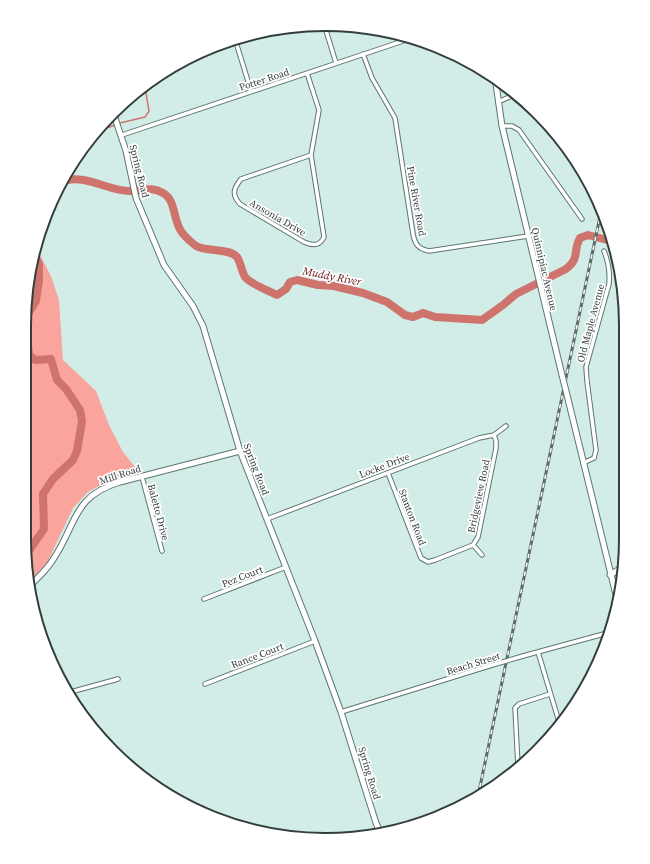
<svg xmlns="http://www.w3.org/2000/svg" width="650" height="864" viewBox="0 0 650 864" font-family="'Source Serif 4',serif">
	<style>
		.green { fill: #f9a49c }
		.lines { fill: none; stroke-linecap: round; stroke-linejoin: round }
		.stream { stroke: #cf736d; stroke-width: 1.5 }
		.river { stroke: #cf736d; stroke-width: 8 }
		.street-casing { stroke: #5d7571; stroke-width: 5.5 }
		.secondary-casing { stroke: #5d7571; stroke-width: 7 }
		.street { stroke: #fff; stroke-width: 3.5 }
		.secondary { stroke: #fff; stroke-width: 5 }
		.rail-casing { stroke: #5d6c69; stroke-width: 3 }
		.rail { stroke: #fff; stroke-width: 1.5; stroke-dasharray: 4.5; stroke-linecap: butt }
		.street-bridge-casing { stroke: #5d7571; stroke-width: 5.5; stroke-linecap: butt }
		.secondary-bridge-casing { stroke: #5d7571; stroke-width: 7; stroke-linecap: butt }
		.street-bridge { stroke: #fff; stroke-width: 3.5 }
		.secondary-bridge { stroke: #fff; stroke-width: 5 }
		.labels { text-anchor: middle; stroke-width: 3.5; stroke-linejoin: round; paint-order: stroke }
		.street-label { font-size: 10px; fill: #343f3d; stroke: #fff }
		.water-label { font-size: 11px; font-style: italic; fill: #671315; stroke: #fff }
		.rim { fill: none; stroke: #343f3d; stroke-width: 2 }
	</style>
	<rect width="100%" height="100%" fill="#d2ede7"/>
	<!-- green -->
	<path class="green" d="M35,245L51,276L59,300L63,360L96,391L109,425L123,452L139,472L108,481L88,492L73,508L48,561L30,582L24,539V488L26,464L24,461L25,306Z"/>
	<g class="lines">
		<!-- stream -->
		<path class="stream" d="M120,123L145,117L149,111L145,87
			M96,132L115,125
			M68,171L69,179"/>
		<!-- river -->
		<path class="river" d="M62,181C88,174 107,191 130,191C143,191 151,186 163,193C176,200 173,220 181,231C184,236 191,242 196,246C207,252 229,248 237,257C240,261 242,272 245,277C249,283 269,291 277,295L286,289L290,282L297,280L318,285L334,286L363,293L387,302L405,315L413,317L423,313L435,317L482,320L503,305L516,294L566,269C581,257 572,252 580,238L588,235L611,241
			M26,555L44,529L43,494L53,479L73,460L77,451L82,421L80,410L66,389L57,380L51,359L35,360L29,355L27,337V315L36,301L39,281V264L33,253"/>
		<defs>
			<path id="street" d="M324,24L336,63
				M235,39L251,91
				M363,54L372,78L395,118L413,234C415,245 419,249 429,251L528,236
				M307,73L319,110L311,155
				M498,102L516,94
				M109,121L115,118
				M502,126H512L519,130L582,219
				M122,135L412,38
				M311,155L324,237C320,246 313,246 304,242L240,204C231,194 234,188 241,179Z
				M583,463L594,458L596,450L587,381L586,367L609,284C610,272 609,263 604,251
				M388,473L421,558L428,562L435,560L473,545
				M142,477L162,551
				M267,519L479,438L494,435L506,426
				M482,555L473,545L478,537L496,448V441L494,435
				M204,599L286,567
				M538,652L560,725
				M523,656L611,632
				M205,684L315,641
				M67,693L118,679
				M341,712L489,666
				M518,766L515,708L519,704L550,694"/>
			<path id="secondary" d="M495,77L502,126L562,375
				M114,115L126,151L136,198L164,265L193,306L203,326L240,451L315,641L341,712L376,823L380,832
				M567,395L618,603
				M610,575L623,567
				M30,586C38,577 48,569 54,558C77,523 73,496 120,482L240,451"/>
		</defs>
		<!-- street casing -->
		<use href="#street" class="street-casing"/>
		<!-- secondary casing -->
		<use href="#secondary" class="secondary-casing"/>
		<!-- street -->
		<use href="#street" class="street"/>
		<!-- secondary -->
		<use href="#secondary" class="secondary"/>
		<defs>
			<path id="rail" d="M478,796L602,207"/>
		</defs>
		<!-- rail casing -->
		<use href="#rail" class="rail-casing"/>
		<!-- rail -->
		<use href="#rail" class="rail"/>
		<defs>
			<path id="street-bridge" d="M489,666L523,656"/>
			<path id="secondary-bridge" d="M562,375L567,395"/>
		</defs>
		<!-- street-bridge casing -->
		<use href="#street-bridge" class="street-bridge-casing"/>
		<!-- secondary-bridge casing -->
		<use href="#secondary-bridge" class="secondary-bridge-casing"/>
		<!-- street-bridge -->
		<use href="#street-bridge" class="street-bridge"/>
		<!-- secondary-bridge -->
		<use href="#secondary-bridge" class="secondary-bridge"/>
	</g>
	<g class="labels">
		<!-- street labels -->
		<g class="street-label">
			<text transform="translate(264 79) rotate(-18)" y="4">Potter Road</text>
			<text transform="translate(140 171) rotate(76)" y="4">Spring Road</text>
			<text transform="translate(417 201) rotate(80)" y="4">Pine River Road</text>
			<text transform="translate(278 217) rotate(30)" y="4">Ansonia Drive</text>
			<text transform="translate(545 269) rotate(77)" y="4">Quinnipiac Avenue</text>
			<text transform="translate(590 323) rotate(-75)" y="4">Old Maple Avenue</text>
			<text transform="translate(384 465) rotate(-21)" y="4">Locke Drive</text>
			<text transform="translate(257 469) rotate(69)" y="4">Spring Road</text>
			<text transform="translate(120 474) rotate(-18)" y="4">Mill Road</text>
			<text transform="translate(478 496) rotate(-78)" y="4">Bridgeview Road</text>
			<text transform="translate(159 512) rotate(75)" y="4">Baletto Drive</text>
			<text transform="translate(413 517) rotate(69)" y="4">Stanton Road</text>
			<text transform="translate(242 576) rotate(-21)" y="4">Pez Court</text>
			<text transform="translate(257 655) rotate(-21)" y="4">Rance Court</text>
			<text transform="translate(473 663) rotate(-17)" y="4">Beach Street</text>
			<text transform="translate(370 773) rotate(73)" y="4">Spring Road</text>
		</g>
		<!-- water labels -->
		<g class="water-label">
			<text transform="translate(332 276) rotate(11)" y="4">Muddy River</text>
		</g>
	</g>
	<!-- crop -->
	<path d="M0 0H650V864H0ZM325 31H325A294 294 0 0 1 619 325V539A294 294 0 0 1 325 833H325A294 294 0 0 1 31 539V325A294 294 0 0 1 325 31Z" fill="#fff" fill-rule="evenodd"/>
	<path class="rim" d="M325 31H325A294 294 0 0 1 619 325V539A294 294 0 0 1 325 833H325A294 294 0 0 1 31 539V325A294 294 0 0 1 325 31Z"/>
</svg>
